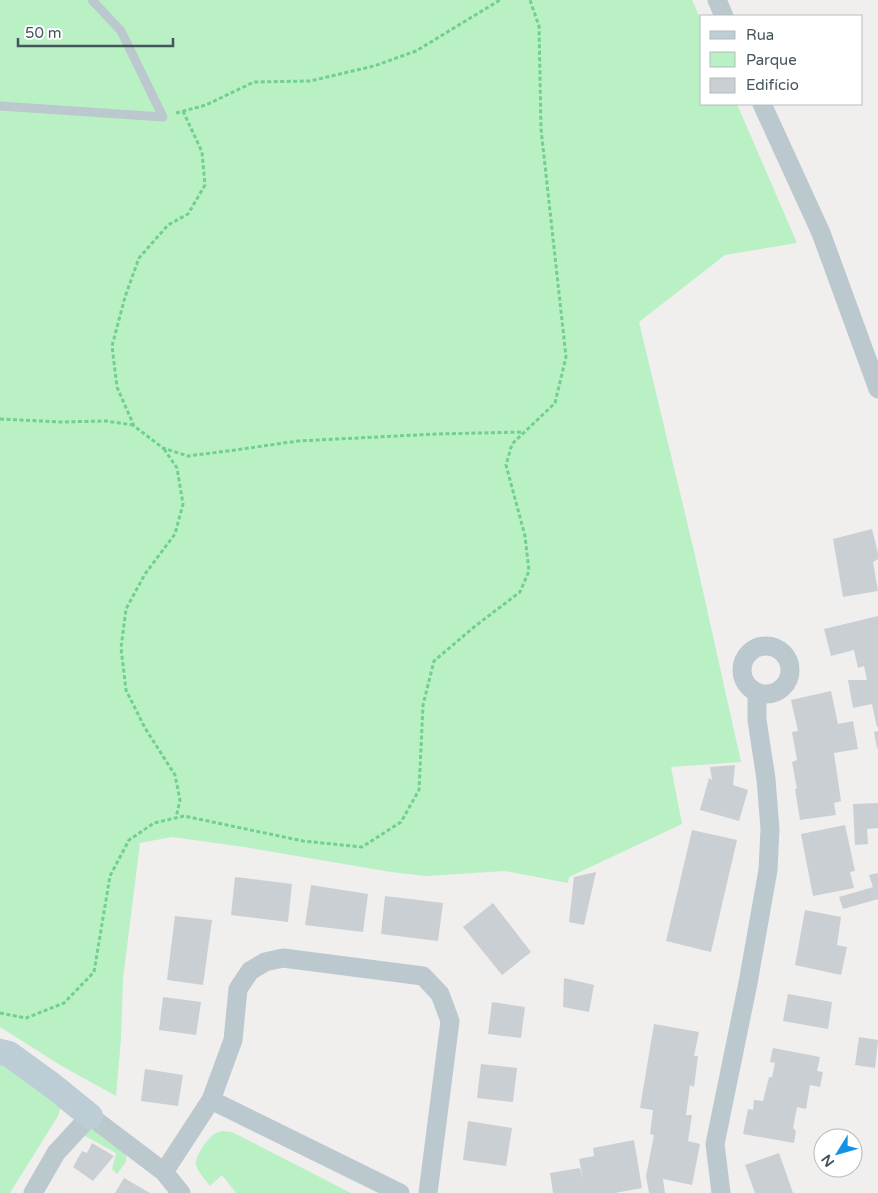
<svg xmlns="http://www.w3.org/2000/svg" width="878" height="1193" viewBox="0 0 878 1193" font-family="'Varela Round',sans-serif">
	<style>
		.green { fill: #b9f1c5 }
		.building { fill: #cacfd3 }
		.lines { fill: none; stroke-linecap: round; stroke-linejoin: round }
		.path { stroke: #70d090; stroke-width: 3; stroke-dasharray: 4 2.5; stroke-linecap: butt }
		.lane { stroke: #bbc8ce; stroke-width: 9 }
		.street { stroke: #bbc8ce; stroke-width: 19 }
		.secondary { stroke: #bdcdd6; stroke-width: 26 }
	</style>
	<rect width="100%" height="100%" fill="#f1eeee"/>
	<!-- green -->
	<path class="green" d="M0,0H692L702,22V104H737L797,243L725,255L639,322L694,551L741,762L671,767L682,824L569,877L568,883L505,871L426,876L391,872L244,847L172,837L140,843L123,979L121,1039L116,1096L60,1065L0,1027Z
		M0,1038L13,1044L62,1104L58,1116L10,1193H0Z
		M90,1116L127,1144L126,1162L117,1174L112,1169L116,1153L76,1131Z
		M222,1131L232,1132L351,1193H236L222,1175L210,1186C206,1180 198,1173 196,1165C195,1156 207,1139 214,1134C216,1133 219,1132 222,1131Z"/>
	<!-- building -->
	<path class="building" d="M872,529L878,553V559L873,562L878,591L843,597L833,539Z
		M878,616V727H877L872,704L853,708L848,680H867L864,666L858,668L854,650L831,656L824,629Z
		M831,691L838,724L853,721L858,749L834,753L841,801L834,803L836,815L800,820L795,789H797L792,762L797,760L792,732L798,731L791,700Z
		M878,731V748H877L874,732Z
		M735,765L733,785L748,790L739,821L700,810L709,778L712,780L710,767Z
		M878,803V828L867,829L868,844L855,845L853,804Z
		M845,825L855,871L850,872L854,888L813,896L801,834Z
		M692,830L737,840L711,952L666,941Z
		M596,872L584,925L569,922L574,877Z
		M878,873V899L843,909L839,897L873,887L869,875Z
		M235,877L292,884L288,922L231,915Z
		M311,885L368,894L363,932L305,925Z
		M385,896L443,903L438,941L381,934Z
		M493,903L531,952L502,975L463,927Z
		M805,910L841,917L837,945L847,947L841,975L795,965Z
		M175,916L212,920L203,985L167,980Z
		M564,978L594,985L589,1012L563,1007Z
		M788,994L832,1002L828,1029L783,1021Z
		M163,997L201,1002L196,1035L159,1030Z
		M492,1002L525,1007L521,1038L488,1034Z
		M654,1024L699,1032L694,1056H698L694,1087L690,1085L686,1115H692L688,1141L700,1144L692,1185L663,1179L665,1193H649L646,1176L654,1135L650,1134L653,1110L640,1108Z
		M859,1037L878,1040L875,1068L855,1065Z
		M773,1048L820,1057L817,1071L823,1072L820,1087L810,1085L806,1109L797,1107L793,1128L796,1131L794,1143L743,1134L748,1109L753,1110L754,1100L763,1101L769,1077H772L775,1063L770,1062Z
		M481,1064L517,1068L513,1102L477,1098Z
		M145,1069L183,1075L178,1106L141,1101Z
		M468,1121L512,1128L506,1166L463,1160Z
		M634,1140L642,1188L615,1193H553L550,1173L580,1168L583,1179L579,1159L594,1156L593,1148Z
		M92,1143L114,1156L93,1181L73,1167L82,1151L87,1153Z
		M779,1153L793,1193H755L745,1165Z
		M124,1178L150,1193H115Z"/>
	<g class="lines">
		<!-- path -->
		<path class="path" d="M183,111L202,152L205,185L188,214L168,225L139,258L125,297L112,346L117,387L134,426L163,448L188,456L235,450L298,441L436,434L524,432
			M176,113L206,105L254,82L310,81L374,66L416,51L500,0
			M0,419L61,422L106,421L133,425
			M164,449L177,468L183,504L175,534L145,574L126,609L121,648L126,690L145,728L175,775L180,800L176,818
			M0,1013L26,1018L64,1003L94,972L110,876L129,840L154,823L184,816L303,841L362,847L401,822L419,790L423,705L434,661L474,627L520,592L529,571L525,536L506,465L512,444L555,403L566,357L541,129L539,26L530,0"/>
		<!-- lane -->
		<path class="lane" d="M0,106L163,117L121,31L92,0"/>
		<!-- street -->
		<path class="street" d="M717,0L724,16
			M762,104L821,233L878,389
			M742 670a24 24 0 1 1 48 0a24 24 0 1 1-48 0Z
			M211,1100L400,1193
			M164,1172L211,1100L233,1040L238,989L250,971L265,962L283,958L423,976L440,994L450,1021L428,1193
			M33,1193L56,1153L90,1116L164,1172L181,1193
			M721,1193L715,1144L748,983L768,870L770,829L766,779L757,720V692"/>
		<!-- secondary -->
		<path class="secondary" d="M0,1052L9,1054L53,1086L90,1116"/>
	</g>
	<!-- legend -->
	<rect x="700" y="15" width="162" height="90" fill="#ffffff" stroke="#b5bbbe"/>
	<rect x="710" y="31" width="25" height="8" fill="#bdcdd6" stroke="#b5bbbe"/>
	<text x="746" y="40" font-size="15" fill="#45555c">Rua</text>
	<rect x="710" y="52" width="25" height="15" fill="#b9f1c5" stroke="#b5bbbe"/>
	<text x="746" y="65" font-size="15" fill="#45555c">Parque</text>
	<rect x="710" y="78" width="25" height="15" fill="#cacfd3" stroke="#b5bbbe"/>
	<text x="746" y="90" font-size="15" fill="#45555c">Edifício</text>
	<!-- north arrow -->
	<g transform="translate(838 1153) rotate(233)"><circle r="24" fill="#ffffff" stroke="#b5bbbe"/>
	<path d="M0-4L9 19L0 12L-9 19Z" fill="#1193e8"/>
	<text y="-8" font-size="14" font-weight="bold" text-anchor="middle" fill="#45555c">N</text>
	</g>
	<!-- scale -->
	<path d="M18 38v8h155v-8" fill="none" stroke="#45555c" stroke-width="2.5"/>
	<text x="25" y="38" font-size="15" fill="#45555c" stroke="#ffffff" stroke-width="4" paint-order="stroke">50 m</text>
</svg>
